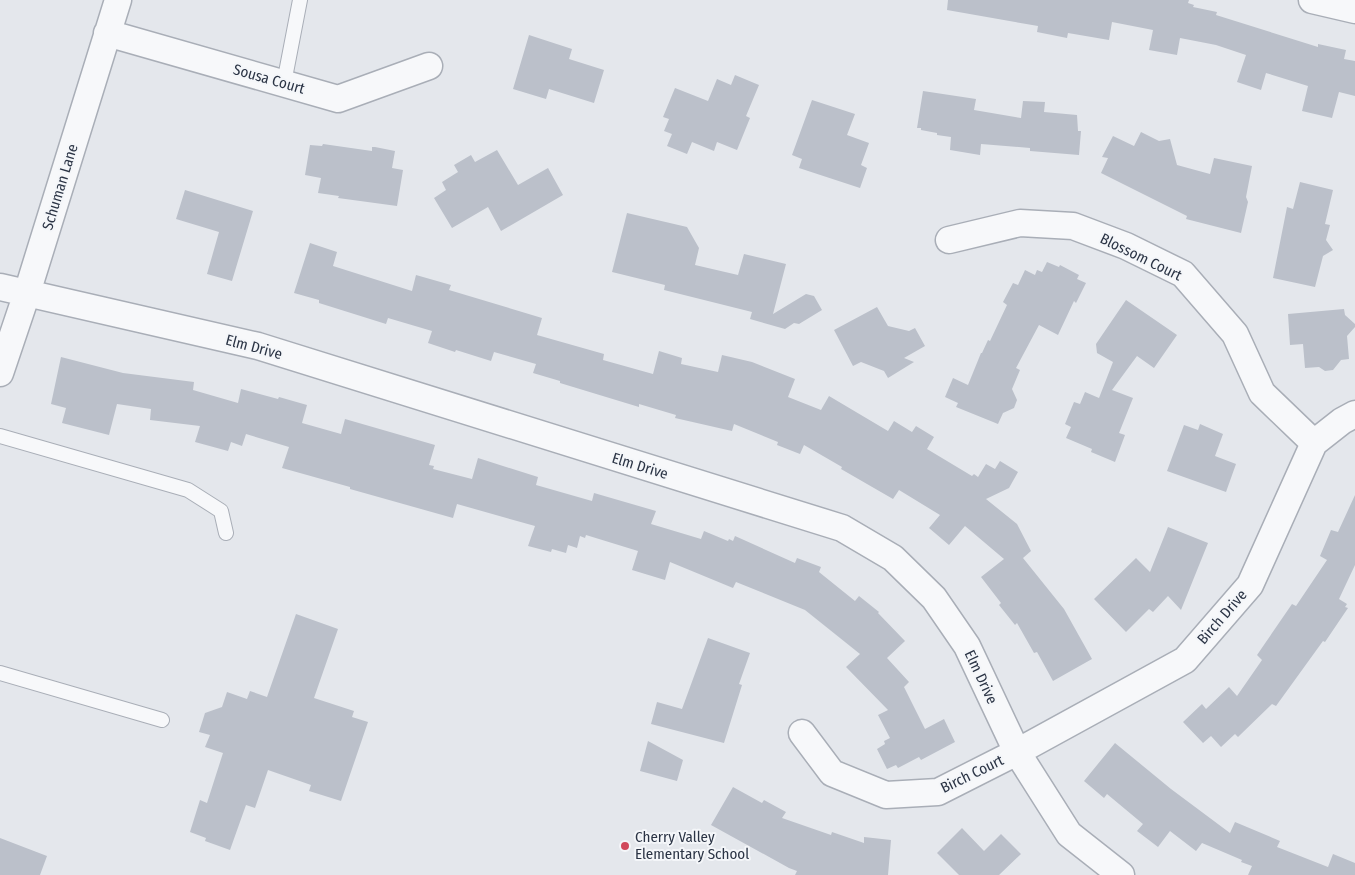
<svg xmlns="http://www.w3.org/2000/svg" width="1355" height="875" viewBox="0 0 1355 875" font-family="'Fira Sans Condensed',sans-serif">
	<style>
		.building { fill: #bbc0ca }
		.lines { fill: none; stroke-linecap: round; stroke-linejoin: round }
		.lane-casing { stroke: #a9aeb7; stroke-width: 16 }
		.street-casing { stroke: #a9aeb7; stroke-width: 29 }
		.lane { stroke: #f7f8fa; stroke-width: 14 }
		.street { stroke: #f7f8fa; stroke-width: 26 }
		.poi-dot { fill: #d1495b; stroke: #f4f6f9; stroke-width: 2 }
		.labels { text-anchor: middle; stroke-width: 4; stroke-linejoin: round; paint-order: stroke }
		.street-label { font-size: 15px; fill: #2b3445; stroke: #f4f6f9 }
		.poi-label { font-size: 15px; fill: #2b3445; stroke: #f4f6f9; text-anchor: start }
	</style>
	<rect width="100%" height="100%" fill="#e4e7ec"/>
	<!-- building -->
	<path class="building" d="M948,0H1189L1188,3L1194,5L1193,7L1217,12L1216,15L1318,47V44L1346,50L1344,59L1355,61V96L1339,92L1332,118L1302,111L1308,86L1266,73L1261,90L1237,82L1246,55L1216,45L1180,38L1177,55L1149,50L1153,30L1112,22L1109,40L1068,33L1067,38L1037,32L1038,26L947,10Z
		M529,35L572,49L569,59L604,70L594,103L549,89L546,99L513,89Z
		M735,75L759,85L746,116L750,118L737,150L717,142L714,151L692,142L687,154L667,146L672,134L664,131L669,119L663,117L675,88L708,101L717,79L731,85Z
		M923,91L976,99L974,110L1021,118L1023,101L1045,102L1044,112L1077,115L1078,131H1081L1079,155L1030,151V148L981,144L980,155L950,150L951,137L937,135V133L921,130V128H917Z
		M812,100L855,114L847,135L869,143L861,165L867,168L860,188L799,168L802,159L792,155Z
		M1141,132L1159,141L1170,139L1177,165L1210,174L1214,158L1252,166L1246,197L1248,202L1241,233L1186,219L1187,216L1101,173L1108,158L1102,157L1113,136L1134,146Z
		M323,144L372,151V147H375L395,151L392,168L403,170L397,206L338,198L339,196L318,193L321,178L305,175L310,145L322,146Z
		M497,150L518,185L548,168L563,195L501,231L488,207L452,228L434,198L446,190L442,182L458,172L454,165L471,155L475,162Z
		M1300,182L1333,190L1325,224L1330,225L1326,240L1333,250L1323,256L1315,287L1273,278L1287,207L1293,209Z
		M185,190L253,211L232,281L207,274L219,232L176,219Z
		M627,213L687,227L699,248L695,265L738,275L744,254L786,264L773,314L806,294L814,296L822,310L799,324L794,323L785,329L750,319L752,312L664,290L665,285L612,272Z
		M310,243L337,252L333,266L412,291L416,275L451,285L449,290L542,318L537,335L604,354L603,360L653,374L659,351L682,358L681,364L718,372L722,355L752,362L795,379L788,397L821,410L829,396L888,431L894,421L912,432L916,426L934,437L927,449L972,476L974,474L978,477L986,464L995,469L1000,461L1018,472L1009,488L986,499L1017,524L1031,551L1023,558L1064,609L1092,659L1053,681L1037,652L1034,653L1017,623L1015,625L999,605L1001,603L981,577L1004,559L965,526L949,545L929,528L940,515L899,490L893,499L841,469L842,467L804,445L800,454L777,445L778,442L734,424L732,431L675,418L676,415L639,404V407L560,383V381L533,373L536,364L494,352L491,361L456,350L455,352L428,343L432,331L388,318L386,324L319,303V300L294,293Z
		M1047,262L1059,267L1060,265L1079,275L1077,279L1086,283L1076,303L1074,301L1058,335L1039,325L1016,368L1020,370L1012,389L1017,400L1014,408L1003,413L998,424L956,407L958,403L945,397L953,378L968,385L981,353H982L988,340L990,341L1007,305L1003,302L1013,283L1018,285L1025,270L1035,275L1037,270L1042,272Z
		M1126,300L1177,335L1154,368L1137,356L1112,390L1133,398L1119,433L1125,435L1115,462L1091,452L1092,449L1066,438L1071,427L1065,424L1074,402L1080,404L1085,392L1099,398L1113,362L1097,353L1096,344Z
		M877,307L888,326L909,331L915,328L925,346L904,358L914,362L888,378L884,371L861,362L853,366L834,330Z
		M1344,309L1345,315L1355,324V327L1347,336L1349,359L1341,360L1333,370L1325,371L1319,367L1305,368L1303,344L1290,345L1288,314Z
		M61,357L123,373L194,382L193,390L238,403L241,389L278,399L279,397L307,405L302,423L341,434L345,419L435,445L429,465L434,466L433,469L472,479L478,458L538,477L536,485L592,501L594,493L656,511L651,524L701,539L704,531L728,541L729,539L733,541L735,536L795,563L797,558L821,567L819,572L855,601L859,596L879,612L878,613L905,641L887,658L909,682L904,687L925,729L944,719L955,742L921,760L919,757L898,768L896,765L887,769L877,749L885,744L884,741L890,738L878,715L888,710L846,667L860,654L805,610L736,582L733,588L670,562L665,580L632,570L638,551L586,535L585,538L580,536L577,548L568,545L566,553L552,549L551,552L528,546L535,526L457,504L453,518L350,489V487L282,468L289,447L246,434L242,446L231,442L228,451L195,442L200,426L150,420L151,409L117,404L109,435L62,423L66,408L51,404Z
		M1200,424L1223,434L1215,456L1236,464L1226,492L1167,471L1184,425L1198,430Z
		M1355,495V565L1339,599L1347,604L1345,607L1348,608L1325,642L1323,641L1276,706L1272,704L1238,737L1235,734L1221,747L1211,736L1203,743L1183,722L1202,704L1206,709L1229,687L1237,696L1262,660L1257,655L1292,604L1296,606L1327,560L1320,556L1331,530L1338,532Z
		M1168,527L1208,543L1181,610L1168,596L1153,612L1149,609L1126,632L1094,599L1136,558L1150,572Z
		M296,614L338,629L314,698L354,711L352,717L368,722L341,801L309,791L311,785L268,770L255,808L246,805L230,850L205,841L206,838L190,832L200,800L207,803L223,753L205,747L210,735L199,732L205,713L222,707L227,692L247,699L250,691L267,697Z
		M708,638L750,653L739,684L742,685L724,743L651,724L657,702L682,709Z
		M648,741L683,760L677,781L640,771Z
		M1115,743L1171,789L1230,833L1235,822L1280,841L1277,847L1328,867L1333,854L1355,863V875H1248L1252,866L1241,862L1242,860L1202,843L1196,851L1170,831L1158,847L1137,831L1143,824L1107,794L1104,798L1084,781Z
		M733,787L762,803L764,800L786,812L782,818L831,835L832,832L864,843V837L891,840L888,875H795L797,871L789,868L711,825Z
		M962,828L984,851L1001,834L1021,854L999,875H959L937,853Z
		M0,838L47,856L40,875H0Z"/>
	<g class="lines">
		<defs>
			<path id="lane" d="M284,83L300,0
				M0,436L188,490L221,511L226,533
				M0,673L162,720"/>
			<path id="street" d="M1312,0L1355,10
				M107,33L338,99L429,66
				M949,240L1020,223L1073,226L1126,246L1183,274L1235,334L1262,393L1314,443
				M0,287L258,346L842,528L893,558L934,598L967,646L1017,752L1069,834L1121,875
				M0,373L27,293L118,0
				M802,733L832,773L886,795L938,792L1017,752L1185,660L1250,585L1314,443L1342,421L1355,414"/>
		</defs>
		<!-- lane casing -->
		<use href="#lane" class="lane-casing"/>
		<!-- street casing -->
		<use href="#street" class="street-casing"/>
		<!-- lane -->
		<use href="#lane" class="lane"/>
		<!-- street -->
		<use href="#street" class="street"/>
	</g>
	<!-- markers -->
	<circle class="poi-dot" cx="625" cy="846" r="5"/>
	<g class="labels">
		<!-- street labels -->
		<g class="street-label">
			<text transform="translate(269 79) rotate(16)" y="5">Sousa Court</text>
			<text transform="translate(60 187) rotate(-73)" y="5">Schuman Lane</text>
			<text transform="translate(1141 257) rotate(26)" y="5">Blossom Court</text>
			<text transform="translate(254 347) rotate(15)" y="5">Elm Drive</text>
			<text transform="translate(640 466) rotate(17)" y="5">Elm Drive</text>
			<text transform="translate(1222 617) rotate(-49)" y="5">Birch Drive</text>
			<text transform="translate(981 677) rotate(65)" y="5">Elm Drive</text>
			<text transform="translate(972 774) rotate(-26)" y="5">Birch Court</text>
		</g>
		<!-- poi labels -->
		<g class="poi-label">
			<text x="635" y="842">Cherry Valley<tspan x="635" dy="17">Elementary School</tspan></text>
		</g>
	</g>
</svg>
